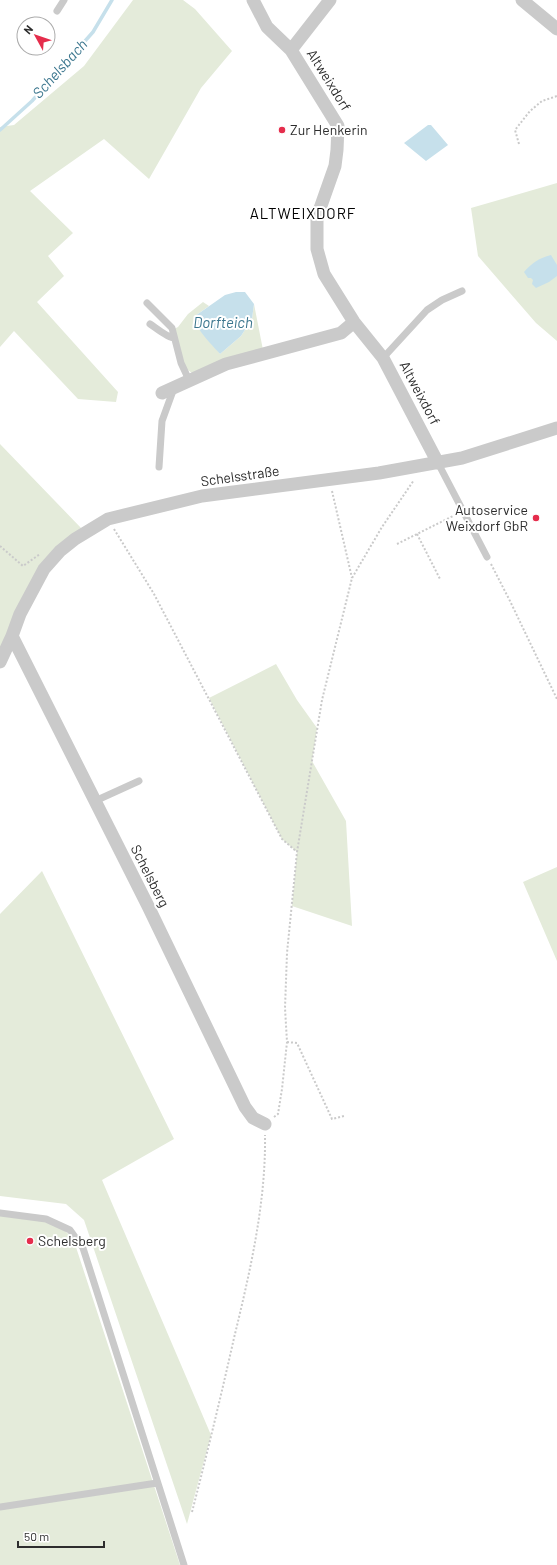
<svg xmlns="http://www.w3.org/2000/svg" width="557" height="1565" viewBox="0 0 557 1565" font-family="Barlow,sans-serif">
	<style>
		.green { fill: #e4ebda }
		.water { fill: #c6e0eb }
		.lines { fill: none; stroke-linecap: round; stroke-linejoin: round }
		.stream { stroke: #c6e0eb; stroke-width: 3.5 }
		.path { stroke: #cacaca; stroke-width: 2; stroke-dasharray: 2 2; stroke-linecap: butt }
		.service { stroke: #cacaca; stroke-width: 7 }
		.minor { stroke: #cacaca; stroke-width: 13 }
		.poi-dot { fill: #e52d4c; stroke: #fff; stroke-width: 1.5 }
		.labels { text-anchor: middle; stroke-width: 4; stroke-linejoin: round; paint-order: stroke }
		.street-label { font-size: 14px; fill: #2d2d2d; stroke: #fff }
		.poi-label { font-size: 14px; fill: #2d2d2d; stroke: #fff; text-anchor: start }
		.water-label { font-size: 15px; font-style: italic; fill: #3b768e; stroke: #fff }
		.neighbourhood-label { font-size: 15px; letter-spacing: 1px; fill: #000; stroke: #fff }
	</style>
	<rect width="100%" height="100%" fill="#fff"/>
	<!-- green -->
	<path class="green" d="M133,0H183L195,9L232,51L201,88L149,179L104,139L30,191L73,233L48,256L64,276L37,302L118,392L116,402L78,399L14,331L0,347V127L14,125L84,66Z
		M557,183V341L536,323L478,256L471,208Z
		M203,302L209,306L195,316L220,354L241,336L252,319L254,304L263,350L192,373L185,368L174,329L178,327L188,314Z
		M0,444L82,529L57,548L0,652Z
		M276,664L297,700L317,728L312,761L346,821L352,926L292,906L297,852L282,839L209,698Z
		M557,867V961L523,882Z
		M42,871L174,1139L102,1180L211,1435L187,1524L84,1220L66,1204L0,1196V914Z
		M0,1215C25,1218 54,1218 73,1238L180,1565H0Z"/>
	<!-- water -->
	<path class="water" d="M428,125H431L448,145L426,161L404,143Z
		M551,255L557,265V276L549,282L536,288L532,284L533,280L531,278H528L524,272C532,263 539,258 551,255Z
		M236,292H245L254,304L252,319L241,336L220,354C213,346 193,327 195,316L225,295Z"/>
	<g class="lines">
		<!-- stream -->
		<path class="stream" d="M0,130L32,101L93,32L112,0"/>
		<!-- path -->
		<path class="path" d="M519,144L515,130L530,111L542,101L557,96
			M332,491L352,578
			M114,529L154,594L282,839L297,852
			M417,534L440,579
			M397,544L455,515
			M0,546L23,566L40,554
			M491,564L510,601L557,699
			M287,1042L297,1043L332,1119L344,1116
			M274,1117L278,1114L282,1089L287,1042L285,1008L287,953L297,852L322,700L352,578L382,527L414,480
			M192,1512C207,1454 221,1396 234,1338C250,1272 266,1203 265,1135"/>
		<!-- service -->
		<path class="service" d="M57,11L64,0
			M147,303L172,328L181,363L189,380
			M150,324C156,328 168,338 174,338
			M383,358L427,310L442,300L462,291
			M438,463L487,557
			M159,467L162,421L174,388
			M95,801L139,781
			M0,1213L46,1219L70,1230L83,1248L184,1565
			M0,1507L157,1483"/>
		<!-- minor -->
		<path class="minor" d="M253,0L267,27L291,50L338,126L337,150L335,166L317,217V249L324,274L354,322L383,358L438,463
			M522,0L557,29
			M291,50L330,0
			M162,393L226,364L341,333L354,322
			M12,636L148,906L245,1107L253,1118L265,1124
			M0,662L12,636L20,614L44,569L60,551L75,539L108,519L202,496L379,473L462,458L557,428"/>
	</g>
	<!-- markers -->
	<g class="poi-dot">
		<circle cx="282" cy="130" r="4"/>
		<circle cx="536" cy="518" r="4"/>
		<circle cx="30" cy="1241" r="4"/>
	</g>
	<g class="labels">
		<!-- street labels -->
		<g class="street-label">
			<text transform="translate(329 80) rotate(58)" y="5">Altweixdorf</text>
			<text transform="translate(420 393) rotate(62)" y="5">Altweixdorf</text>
			<text transform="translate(240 476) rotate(-8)" y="5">Schelsstraße</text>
			<text transform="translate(150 876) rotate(63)" y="5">Schelsberg</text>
		</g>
		<!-- poi labels -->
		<g class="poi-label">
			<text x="290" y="135">Zur Henkerin</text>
			<text x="528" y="515" text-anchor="end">Autoservice<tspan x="528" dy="16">Weixdorf GbR</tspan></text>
			<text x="38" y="1246">Schelsberg</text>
		</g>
		<!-- water labels -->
		<g class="water-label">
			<text transform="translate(60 69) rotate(-48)" y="5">Schelsbach</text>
			<text x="223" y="328">Dorfteich</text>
		</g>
		<!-- neighbourhood labels -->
		<g class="neighbourhood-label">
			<text x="303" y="219">ALTWEIXDORF</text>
		</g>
	</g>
	<!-- north arrow -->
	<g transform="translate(36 36) rotate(310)"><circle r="19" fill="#ffffff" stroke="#ababab"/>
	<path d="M0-3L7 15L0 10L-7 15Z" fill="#e52d4c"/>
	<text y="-6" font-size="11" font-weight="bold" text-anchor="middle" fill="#2d2d2d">N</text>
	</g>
	<!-- scale -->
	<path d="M18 1541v6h86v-6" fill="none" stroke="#2d2d2d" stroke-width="2"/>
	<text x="24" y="1541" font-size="12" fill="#2d2d2d" stroke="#ffffff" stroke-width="3" paint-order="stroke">50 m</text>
</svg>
